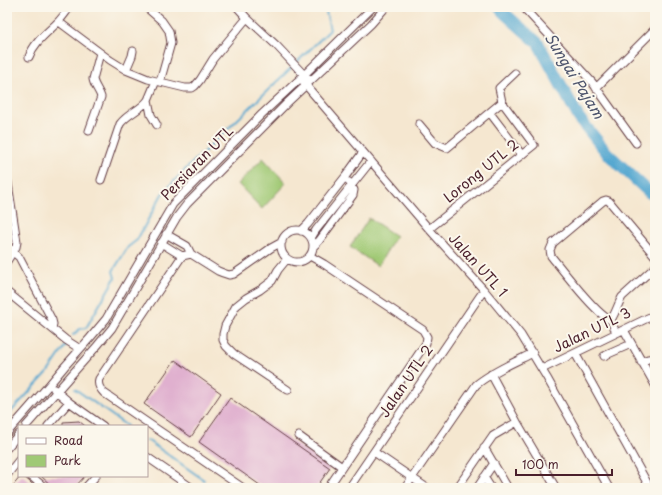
<svg xmlns="http://www.w3.org/2000/svg" width="662" height="495" viewBox="0 0 662 495" font-family="'Playpen Sans',sans-serif">
	<style>
		.green { fill: #a0c975; stroke: #757450 }
		.lines { fill: none; stroke-linecap: round; stroke-linejoin: round }
		.stream { stroke: #55a7d0; stroke-width: 2 }
		.river { stroke: #55a7d0; stroke-width: 12 }
		.building { fill: #e0b0cf }
		.minor-casing { stroke: #643d44; stroke-width: 9 }
		.minor { stroke: #fff; stroke-width: 7 }
		.labels { text-anchor: middle; stroke-width: 4; stroke-linejoin: round; paint-order: stroke }
		.street-label { font-size: 14px; fill: #4a1f2b; stroke: #fbf7ec }
		.water-label { font-size: 15px; font-style: italic; fill: #4e556d; stroke: #fbf7ec }
	</style>
	<rect width="100%" height="100%" fill="#fbf7ec"/>
	<filter id="ink" filterUnits="userSpaceOnUse"><feTurbulence type="fractalNoise" baseFrequency=".025" numOctaves="2"/><feDisplacementMap in="SourceGraphic" scale="8" xChannelSelector="R" yChannelSelector="G"/><feConvolveMatrix kernelMatrix="1 2 1 2 8 2 1 2 1" color-interpolation-filters="sRGB"/></filter>
	<filter id="wash" filterUnits="userSpaceOnUse"><feTurbulence type="fractalNoise" baseFrequency=".012" numOctaves="4" result="noise"/><feDisplacementMap in="SourceGraphic" scale="16" xChannelSelector="R" yChannelSelector="G"/><feGaussianBlur stdDeviation="0.9" result="paint"/><feColorMatrix in="noise" values="0 0 0 0 0 0 0 0 0 0 0 0 0 0 0 0 0 1.4 0 .05"/><feComposite in="paint" operator="in"/></filter>
	<g filter="url(#wash)">
		<rect width="100%" height="100%" fill="#f5e7d0"/>
		<!-- green -->
		<path class="green" d="M263,158L286,183L262,209L238,184Z
			M369,218L396,236L378,266L350,247Z"/>
		<g class="lines">
			<!-- stream -->
			<path class="stream" d="M296,63L330,30L325,7
				M73,335L80,329L86,328L115,278L113,271L128,247L137,240L162,194L182,173L293,66
				M75,389L127,426
				M7,416L48,372L67,344
				M147,440L204,480"/>
			<!-- river -->
			<path class="river" d="M499,7L503,12L538,43L579,118L607,153L650,193L655,195"/>
		</g>
		<g id="blocks">
			<!-- building -->
			<path class="building" d="M175,360L221,393L191,437L144,404Z
				M230,398L330,468L316,488H264L199,442Z
				M79,421L85,426H63V422Z
				M21,476H23L37,488H11Z
				M41,476H85L74,488H54Z"/>
		</g>
	</g>
	<g filter="url(#ink)">
		<use href="#blocks" fill-opacity="0" stroke="#643d44" stroke-width="1"/>
		<g class="lines">
			<defs>
				<path id="minor" d="M146,7L162,21L169,31L171,43L160,82
					M237,7L247,18L276,45L307,78
					M523,7L592,82L636,143
					M59,22L110,60L126,70L148,79L185,88H192L195,86L200,80L213,59L247,18
					M29,57C34,42 47,33 58,22C62,18 66,12 70,7
					M126,70L132,56L133,51
					M156,81L148,100L151,115L157,125
					M304,83L429,229L484,290L521,335L547,378L609,488
					M596,88L655,29
					M490,113L522,155
					M419,124L435,143L447,148L502,102
					M89,131L101,97C99,90 94,86 93,79L100,53
					M7,177L17,242L16,247L7,261
					M101,180L120,124C128,113 141,110 148,100
					M429,229L534,145L502,102L499,88L515,73
					M281 246a16 16 0 1 1 32 0a16 16 0 1 1-32 0Z
					M301,231L308,224L345,177L363,152
					M166,234L187,246L191,254L218,271L223,273L229,275L234,274L271,248L282,242
					M311,238L316,230L371,161
					M161,243L182,256
					M7,247L19,257L52,320L53,324L52,328
					M313,247L319,241L353,195L354,190L349,182
					M191,254L182,256L99,379C97,385 100,389 104,393L243,488
					M310,256L324,264L423,330L427,337L426,343L328,488
					M287,259L278,270L272,281L260,290L246,298L236,306L225,326L223,334V340L226,346L234,354L288,390
					M7,292L66,340L80,349
					M611,320C598,317 561,268 551,256L550,250L553,243L603,201L606,200L609,201L655,256
					M624,330L655,385
					M616,333L611,320C616,312 618,304 622,297L655,267
					M575,353L650,488
					M604,356L631,344
					M641,362L648,359L655,358
					M542,369L654,315
					M491,374L517,422L556,488
					M54,389L69,402L103,426
					M26,426L97,346L112,328L177,217L187,204L287,103L371,24L386,7
					M48,426L69,402
					M7,433L49,385L65,366L90,338L106,319L173,204L262,114L304,75L373,7
					M299,436L342,467
					M7,448L19,434
					M484,448L487,452L508,488
					M374,452L427,488
					M147,457L192,488
					M7,475L19,460
					M31,476L45,488
					M484,477L491,488
					M85,488L96,476
					M349,488L484,290
					M405,488L476,385C491,372 515,362 533,353
					M457,488L493,436L517,422
					M477,488L494,463"/>
			</defs>
			<!-- minor casing -->
			<use href="#minor" class="minor-casing"/>
			<!-- minor -->
			<use href="#minor" class="minor"/>
		</g>
	</g>
	<g class="labels">
		<!-- street labels -->
		<g class="street-label">
			<text transform="translate(197 163) rotate(-46)" y="5">Persiaran UTL</text>
			<text transform="translate(481 171) rotate(-39)" y="5">Lorong UTL 2</text>
			<text transform="translate(478 265) rotate(48)" y="5">Jalan UTL 1</text>
			<text transform="translate(592 330) rotate(-26)" y="5">Jalan UTL 3</text>
			<text transform="translate(406 381) rotate(-56)" y="5">Jalan UTL 2</text>
		</g>
		<!-- water labels -->
		<g class="water-label">
			<text transform="translate(574 76) rotate(58)" y="5">Sungai Pajam</text>
		</g>
	</g>
	<!-- margin -->
	<rect width="662" height="495" fill="none" stroke="#fbf7ec" stroke-width="24"/>
	<!-- legend -->
	<rect x="18" y="425" width="130" height="52" fill="#fbf7ec" stroke="#b4a19f"/>
	<rect x="26" y="438" width="20" height="6" fill="#ffffff" stroke="#b4a19f"/>
	<text x="54" y="445" font-size="12" fill="#4a1f2b">Road</text>
	<rect x="26" y="455" width="20" height="12" fill="#a0c975" stroke="#b4a19f"/>
	<text x="54" y="465" font-size="12" fill="#4a1f2b">Park</text>
	<!-- scale -->
	<path d="M516 469v6h96v-6" fill="none" stroke="#4a1f2b" stroke-width="2"/>
	<text x="522" y="469" font-size="12" fill="#4a1f2b" stroke="#fbf7ec" stroke-width="3" paint-order="stroke">100 m</text>
</svg>
